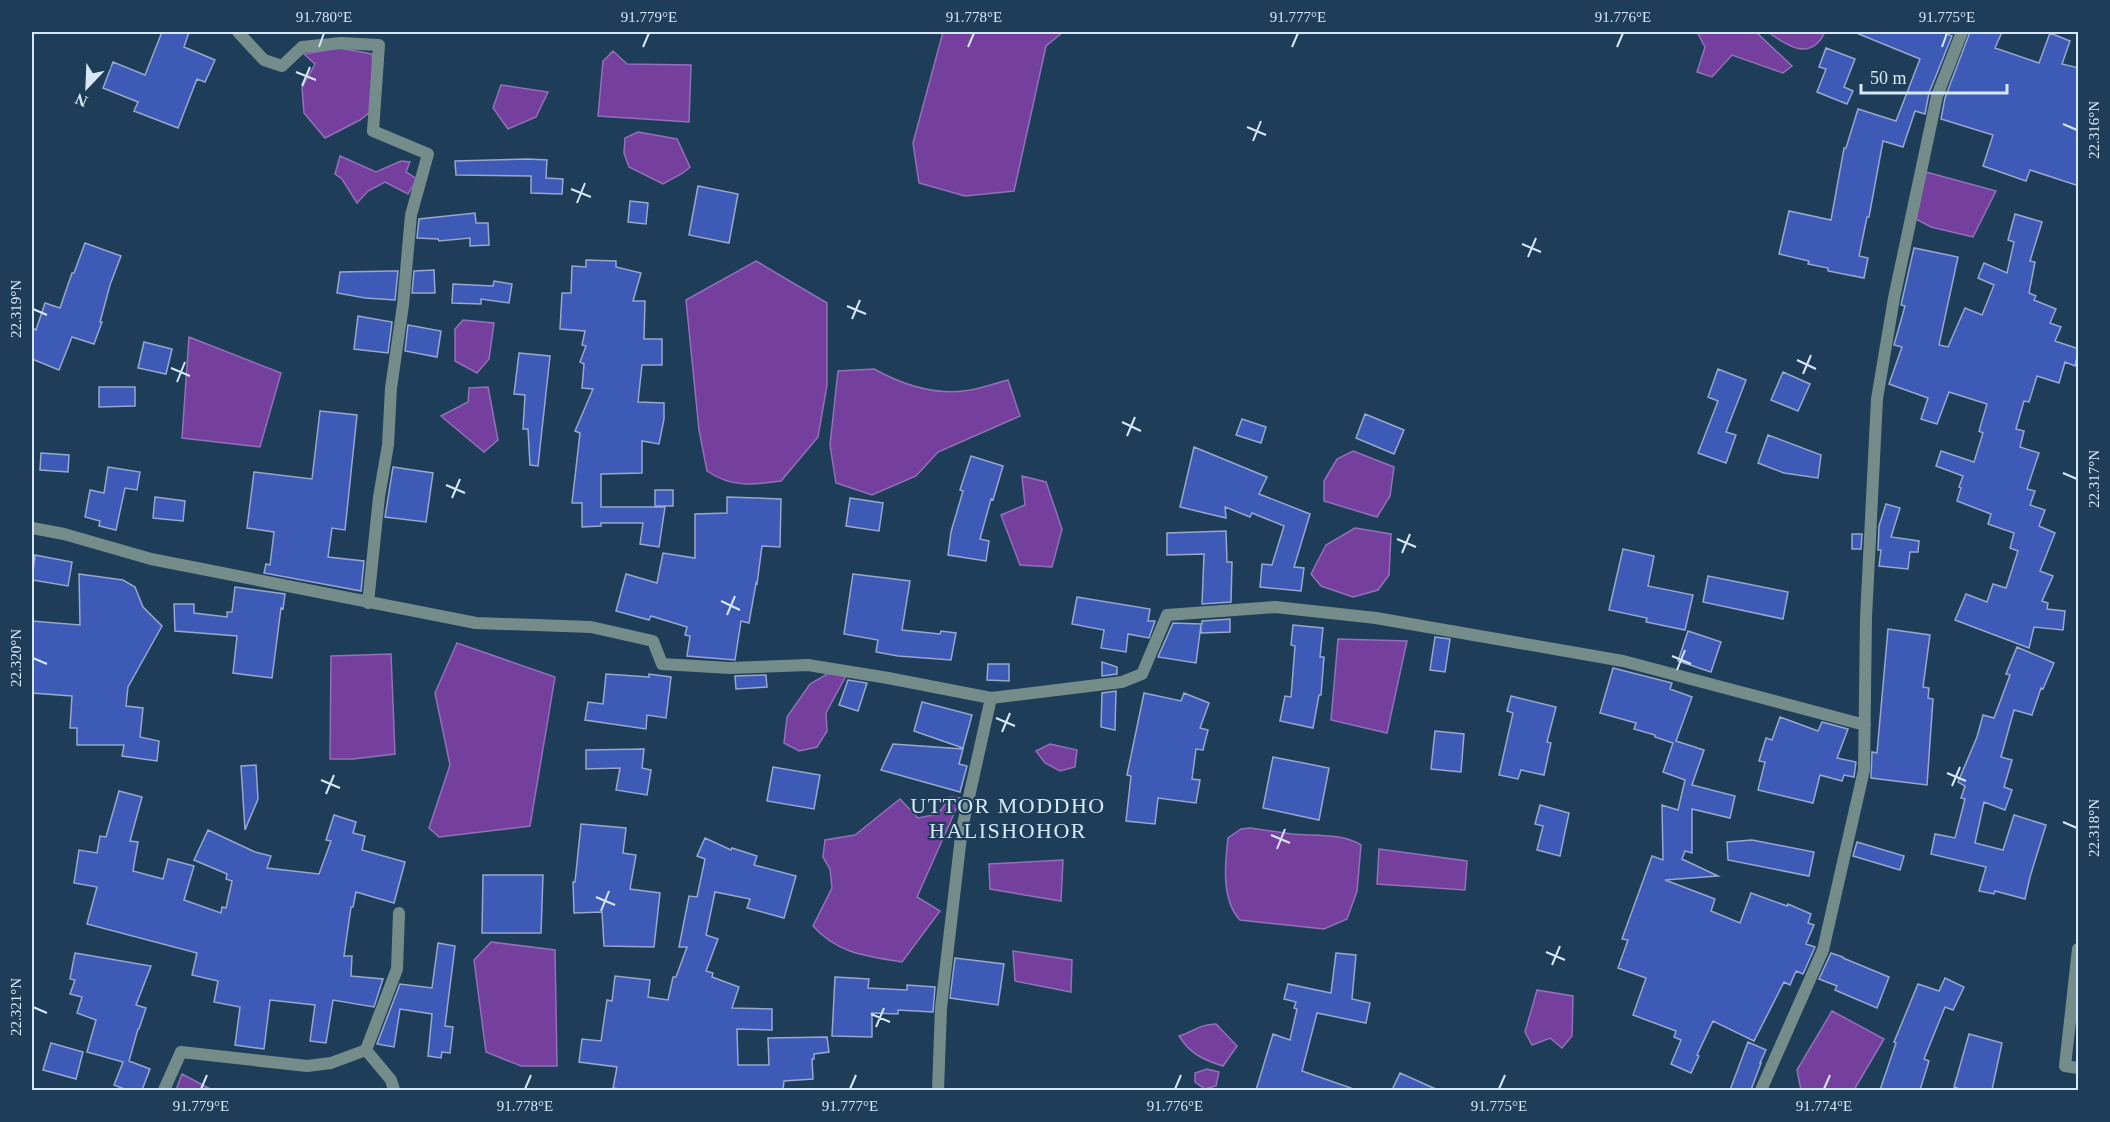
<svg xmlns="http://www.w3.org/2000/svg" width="2110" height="1122" viewBox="0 0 2110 1122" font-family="Georgia,serif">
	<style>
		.water { fill: #743f9d; stroke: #9171b8; stroke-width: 1.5 }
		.building { fill: #3d5ab7; stroke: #97a7ce; stroke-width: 1.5 }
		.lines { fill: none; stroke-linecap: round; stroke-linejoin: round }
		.street { stroke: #758d8a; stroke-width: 12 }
		.ticks { fill: none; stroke: #d6e7f8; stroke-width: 2 }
		.labels { text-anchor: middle; stroke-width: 4.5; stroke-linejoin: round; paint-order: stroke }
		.neighbourhood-label { font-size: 22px; letter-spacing: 1.5px; fill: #d6e7f8; stroke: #1e3d58 }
		.neatline { fill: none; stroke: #d6e7f8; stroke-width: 2 }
		.ticks-label { font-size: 15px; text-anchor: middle; fill: #d6e7f8 }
	</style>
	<rect width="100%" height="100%" fill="#1e3d58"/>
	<!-- water -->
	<path class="water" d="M943,32H1063L1046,46L1014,191L965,196L919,183L913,143Z
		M1697,32H1756L1792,66L1783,73L1732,55L1712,77L1697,72L1705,47Z
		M1768,32H1825C1811,62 1787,46 1768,32Z
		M339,48L372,54L375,80L370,112L360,120L325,138L304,113L302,88L315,64L304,54Z
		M613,51L627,64L691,65L689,122L598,116L603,61Z
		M501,85L548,92L536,117L508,129L493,108Z
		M638,132L677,139L690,167L683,173L663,184L629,167L624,153L625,138Z
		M340,156L376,172L401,161L410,162L406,172L417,179L408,194L385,182L368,191L357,203L342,179L335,174Z
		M1926,172L1996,191L1973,237L1931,227L1916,219Z
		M756,261L827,303V385L818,437L781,481C753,485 732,488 707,471L699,430L686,300Z
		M463,320L494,323L489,359L477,373L455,361V329Z
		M189,337L281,373L260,447L182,438Z
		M874,369C903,385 938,396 971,390C983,388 996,383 1008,380L1020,416L938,452L916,476L872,495L836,483L830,445L838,371Z
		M488,387L498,440L484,452L441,416L468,402L469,388Z
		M1353,451L1394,467L1390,496L1377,517L1324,501V481L1337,459Z
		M1022,476L1046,482L1062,529L1052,567L1020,565L1001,515L1025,505Z
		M1355,528L1391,534L1389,575L1378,590L1353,597L1321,586L1311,574L1326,545Z
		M1338,639L1407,641L1387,733L1331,720Z
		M457,643L555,677L530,826L439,837L429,828L450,765L435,693Z
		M391,654L395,754L353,759H330L331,656Z
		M829,673L847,674L826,713L827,731L817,747L799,751L784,743L787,717L810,684Z
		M1050,744L1077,750L1075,767L1060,771L1045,763L1036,751Z
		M950,797L961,798L917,897L940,911L902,962C867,956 838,954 813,926L832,888L830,869L823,857L825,840L855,835L900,799L918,818L938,814Z
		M1250,828C1264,830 1278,832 1292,834C1314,836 1342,833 1361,845L1357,891L1347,919L1324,929L1240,920C1221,900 1225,863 1228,838L1241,829Z
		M1379,849L1467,861L1465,890L1377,884Z
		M1063,860L1061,901L990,889L989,864Z
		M491,942L555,950L557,1066H521L486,1052L474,960Z
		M1013,951L1072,960L1071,992L1015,981Z
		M1537,990L1573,996L1572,1036L1562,1048L1550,1038L1532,1045L1525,1032Z
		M1832,1011L1884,1039L1854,1090H1801L1797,1070Z
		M1216,1024L1237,1046L1223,1066C1204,1060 1190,1054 1179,1036C1196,1031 1197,1025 1216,1024Z
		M1207,1069L1219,1072L1216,1086L1205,1089L1195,1082V1073Z
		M182,1074L212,1090H176Z"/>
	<!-- building -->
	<path class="building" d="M162,32H189L184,47L215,60L205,82L197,79L178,128L134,111L138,102L103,88L113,62L145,75Z
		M1854,32H1941L1952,36L1929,93L1925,114L1915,111L1903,147L1883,141L1869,217H1867L1859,256L1868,258L1864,278L1828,271V268L1808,264L1809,261L1779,254L1789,211L1831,220L1844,148H1846L1858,109L1896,121L1920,59Z
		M1970,32H2002L1995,48L2039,63L2050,33L2070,41L2062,64L2079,68V186L2030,170L2026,181L1983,166L1993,135L1941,119L1945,98Z
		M1826,48L1855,59L1844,87L1853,91L1847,104L1817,92L1826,69L1819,67Z
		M528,159L547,160L546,178L563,179L562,194L531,193V176L456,175L455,161Z
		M698,186L738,194L729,243L689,235Z
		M630,201L648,203L646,224L628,222Z
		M475,213L476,223H488L489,245L470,246V238L439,241L438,239L417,238L419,219Z
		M2015,214L2042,222L2030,261L2035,262L2029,293L2036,296L2034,300L2056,309L2050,323L2061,327L2055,341L2079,349L2075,366L2065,362L2059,383L2037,376L2029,402L2024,401L2016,429L2024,431L2020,447L2039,453L2027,489L2035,491L2030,505L2045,510L2039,526L2055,533L2040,571L2053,576L2042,601L2048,603L2047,609L2065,611L2063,630L2034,627L2029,648L1955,620L1966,594L1987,602L1993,584L2006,588L2018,551L2010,548L2014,533L1988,524L1991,514L1957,501L1961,488L1959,487L1963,476L1936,466L1941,451L1974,462L1983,433L1979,431L1987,404L1949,392L1937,424L1921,419L1928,398L1889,384L1902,347L1894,345L1905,306L1901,305L1914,248L1958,257L1939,345L1948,347L1965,308L1982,315L1994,285L1978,278L1984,263L2007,273L2014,242L2008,240Z
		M85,243L121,256L110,285L100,322H102L94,344L72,337L59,370L32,359V328L36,330L45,303L60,308L72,273H74Z
		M586,260L616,261V267L641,273L633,301H645L644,339H662V365H642L638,402L664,403V419L659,444L642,441V473L601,474V507H665L659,547L640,544L643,523H601V526L582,527V503H572L580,433L575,431L593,389L582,388L584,364L580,362L586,346L582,345L585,331L560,329L562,293H571L572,266L586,267Z
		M434,270L435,293H412L414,271Z
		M391,271H398L395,300L365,298L337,293L340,272Z
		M494,281L512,284L509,303L481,299V304L452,303L453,284L493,286Z
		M358,316L392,322L388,353L354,349Z
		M408,325L441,331L437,357L405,351Z
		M144,342L172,349L166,374L138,368Z
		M519,353L550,356L538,466L530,465L528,429H523L525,395L514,394Z
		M1718,369L1746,380L1726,432L1736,435L1726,463L1698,453L1718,401L1708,397Z
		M1783,372L1810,384L1798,411L1771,400Z
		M99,387H135V406L99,407Z
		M320,411L357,415L345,530L332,528L328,557L364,561L361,591L264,573L266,564L270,565L274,532L247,528L254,472L312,479Z
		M1365,414L1404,430L1394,454L1356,438Z
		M1242,419L1266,427L1261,443L1236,435Z
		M1768,435L1821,455L1818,478L1784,473L1758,463Z
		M1194,447L1267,477L1259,494L1310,514L1294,567L1304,568L1301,591L1260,587L1262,564L1272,565L1284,526L1252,513L1250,517L1225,507L1226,518L1180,507Z
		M41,453L69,455L68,472L40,470Z
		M971,456L1003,466L993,500L991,499L980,539L989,541L986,561L948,555L951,532L963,491L960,490Z
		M108,467L140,472L137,490L125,488L116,530L99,526L100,521L85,517L90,490L104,493Z
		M393,467L433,473L426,522L385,517Z
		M655,490H673V506H655Z
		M155,497L185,501L183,521L153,518Z
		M727,497L781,499L780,547L762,546L757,584L756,583L749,623L741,621L735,660L687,656L690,636L685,635L687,627L651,616L649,620L616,611L626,574L657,583L663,553L695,558V514L727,513Z
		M850,498L883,503L879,531L846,526Z
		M1886,504L1900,508L1891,537L1919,541L1918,552H1910L1908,569L1879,566L1881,550H1878L1879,526Z
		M1226,531L1227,562H1232L1231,602L1202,604L1204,554L1167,555V533Z
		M1852,534H1862L1861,549H1852Z
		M1623,549L1654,556L1648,586L1693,595L1685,630L1646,622L1647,618L1609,610Z
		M35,555L72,562L68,586L32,580Z
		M79,574L123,580L135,587L143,607L162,626L128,687L126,706L143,708L140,737L159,741L157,761L122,756L124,745H77V728H70L72,696L32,693V621L80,625Z
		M853,574L910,581L902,630L940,634L941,631L956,633L951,660L898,656L876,652L878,640L844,634Z
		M1708,576L1788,592L1783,619L1703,602Z
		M235,587L285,594L283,609L281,608L272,678L233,673L237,636L175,631L174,604H194V613L227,617V612H232Z
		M1077,597L1150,609L1148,621H1155L1149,638L1128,634L1126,652L1101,648L1104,630L1072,624Z
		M1230,619V632L1201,633V625L1196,663L1158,657L1173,623L1202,624V621Z
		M1293,625L1323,628L1320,657H1324L1321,695H1319L1313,728L1280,721L1285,696L1291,697L1295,646L1291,645Z
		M1888,629L1930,635L1923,687L1929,688L1928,698L1933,699L1927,785L1871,778L1872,752L1877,753Z
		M1688,631L1721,642L1711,672L1678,661Z
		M1435,637L1450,639L1445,672L1430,670Z
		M2017,647L2054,663L2043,689L2041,688L2032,715L2014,710L2001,757L2012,760L2004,787L2012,790L2005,810L1984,802L1975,843L2003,850L2014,815L2046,825L2030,877L2025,899L1995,891L1994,894L1979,891L1986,867L1931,854L1935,834L1955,838L1965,799L1961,798L1965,786L1958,782L1977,737L1983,715L1994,718L2010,675L2006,674Z
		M1102,662L1117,667V674L1102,676Z
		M988,664H1009V681L987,680Z
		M1613,668L1672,683L1670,689L1692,697L1676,741L1704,750L1692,785L1735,796L1730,818L1692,809V853L1685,851L1682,859L1718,876L1665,880L1715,899L1711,911L1740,923L1751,893L1787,906L1788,904L1811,914L1808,923L1814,925L1806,944L1815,947L1803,974L1796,971L1790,985L1784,982L1754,1041L1713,1021L1697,1055L1699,1056L1691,1073L1671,1064L1681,1040L1674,1037L1676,1031L1633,1015L1646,978L1618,968L1628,940L1622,939L1652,856L1663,860L1662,805L1678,810L1685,780L1663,772L1673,743L1655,737V735L1634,729L1636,723L1600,713Z
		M606,674L649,677V674L671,677L666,718L647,715L646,729L585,720L588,702L603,704Z
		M766,675L767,687L736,689L735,676Z
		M848,680L867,683L858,711L839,705Z
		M1116,691L1115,730L1101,727L1102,693Z
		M1144,693L1181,701L1184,693L1209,703L1200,728L1208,730L1203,750L1196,749L1192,779L1200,780L1196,803L1158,798L1155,824L1126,821L1131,776L1127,775Z
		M1511,696L1556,707L1547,742L1551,743L1544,775L1521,770L1518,779L1499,775L1513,713L1507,711Z
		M922,702L972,715L963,748L914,731Z
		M1780,717L1818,731L1822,722L1848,729L1837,758L1856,762L1854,777L1844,775L1842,781L1820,775L1813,803L1758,790L1765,762L1759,761L1766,738L1772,740Z
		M1435,731L1464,734L1461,772L1431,769Z
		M893,744L963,749L959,764L967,766L960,792L881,770Z
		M644,749L642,768L651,770L647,795L616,790L620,768L586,769V750Z
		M1273,757L1329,768L1319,820L1263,808Z
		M256,765L258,799L245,830L241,766Z
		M773,767L820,775L814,809L767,801Z
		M119,791L142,797L130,841L138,842L133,871L163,879L168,859L194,866L184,900L221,913L222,907L226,908L232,881L226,879L227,874L194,860L208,830L255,852L271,856L267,868L319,874L331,841L326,840L334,815L356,822L353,833L365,836L362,850L405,862L394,903L356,892L353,907H351L344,956H352L351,976L383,979L374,1007L333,1000L326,1043L310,1041L315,1005L270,1000L264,1049L235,1045L240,1007L214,1002L218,981L192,975L197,953L87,924L97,887L74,883L79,850L97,853L100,836L106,837Z
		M1540,805L1569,813L1560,856L1537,850L1543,826L1535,824Z
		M581,824L626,828L623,853L636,855L630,889L660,893L654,947L604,946L602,912L574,913L573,882H575Z
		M705,838L731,850L732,848L757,856L754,865L796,876L784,918L747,908L750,899L715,892L706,935L718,939L706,971L713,973L712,977L739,987L732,1008L772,1009V1030L737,1029L738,1065H769L768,1038L827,1037L829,1052L814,1054V1059H812L813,1079L784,1081L783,1090H627L613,1088L617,1067L579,1062L582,1039L601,1041L607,1000L612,1001L615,976L650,980L648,997L668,1000L673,977H676L687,947H679L689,896L697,897L705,859L697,856Z
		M1752,840L1814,852L1809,876L1728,860L1727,842Z
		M1857,842L1904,856L1900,870L1853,856Z
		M483,875H543L541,933H482Z
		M438,943L455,946L445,1026L453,1027L450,1053L442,1052L441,1058L428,1056L432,1014L400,1009L394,1047L377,1044L400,984L432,988Z
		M75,953L151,966L136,1005L146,1008L139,1029H138L129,1061L150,1069L142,1090H127L114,1085L123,1062L87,1052L96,1020L77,1013L82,997L70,994L75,980L70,979Z
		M1336,953L1356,955L1352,999L1370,1003L1366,1023L1317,1013L1302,1071L1351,1088V1090H1256L1273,1034L1290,1040L1297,1009L1294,1008L1296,1002L1284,999L1288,984L1331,993Z
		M1831,953L1843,957V958L1889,977L1877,1008L1835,990L1837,986L1819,979Z
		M955,958L1004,964L998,1005L950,998Z
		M835,977L869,979L868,988L907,990V985L935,987L933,1012L898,1010V1014L872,1013V1037L832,1036Z
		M1945,978L1964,987L1953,1010L1945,1007L1924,1059L1929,1061L1920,1090H1880L1896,1043L1894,1042L1918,984L1939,991Z
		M1969,1034L2002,1043L1992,1090H1963L1954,1087Z
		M1748,1042L1766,1050L1760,1063H1761L1751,1090H1730Z
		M51,1043L83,1052L76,1079L43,1070Z
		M1400,1073L1438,1090H1392Z"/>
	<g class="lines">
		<!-- street -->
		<path class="street" d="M238,32L264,60L282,66L302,47L341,43L379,45L373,131L428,154L411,215L403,305L391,388L388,445L379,497L368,603
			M32,528L64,534L151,559L476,623L591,627L653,641L662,664L730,668L808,665L888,678L991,698L1122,682L1142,674L1167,615L1275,607L1376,618L1623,661L1865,725
			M2078,949L2065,1066L2078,1068
			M366,1050L391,1080L394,1090
			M164,1090L181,1052L307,1066L331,1063L366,1050L397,969L399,913
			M938,1090L941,1008L962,828L991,698
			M1761,1090L1823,950L1864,770L1866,618L1877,399L1894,298L1937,96L1962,32"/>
	</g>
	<!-- ticks -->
	<path class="ticks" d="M319,47L324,33M643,47L649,33M968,47L974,33M1292,47L1298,33M1617,47L1623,33M1942,47L1947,33M296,72L316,80M302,86L310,67M2063,124L2077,130M1247,127L1266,135M1253,141L1261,121M571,189L591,197M577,203L585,183M1522,244L1541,252M1528,257L1536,238M847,306L866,314M33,309L47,315M852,319L860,300M1797,360L1816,369M171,368L190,376M1803,374L1811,355M177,382L185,362M1122,422L1141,431M1127,436L1135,417M2063,473L2077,479M446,485L465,493M452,498L460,479M1397,539L1416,547M1402,553L1410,534M721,601L740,610M727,615L735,596M1672,656L1691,664M33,658L47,664M1677,670L1685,650M996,718L1015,726M1002,732L1010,713M1947,773L1966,781M321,780L340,788M1952,786L1960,767M326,794L334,775M2063,822L2077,828M1271,835L1290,843M1277,849L1285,829M596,897L615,905M601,911L609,891M1546,952L1565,960M1552,965L1560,946M33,1007L47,1013M871,1014L890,1022M876,1027L884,1008M201,1089L207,1075M525,1089L531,1075M850,1089L856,1075M1175,1089L1181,1075M1499,1089L1505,1075M1824,1089L1830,1075"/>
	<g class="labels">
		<!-- neighbourhood labels -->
		<g class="neighbourhood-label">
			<text x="1008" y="813">UTTOR MODDHO<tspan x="1008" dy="25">HALISHOHOR</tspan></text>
		</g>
	</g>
	<!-- border -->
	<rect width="2110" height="1122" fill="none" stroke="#1e3d58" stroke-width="66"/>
	<!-- north arrow -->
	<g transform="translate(87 87) rotate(203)" stroke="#1e3d58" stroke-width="4.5" paint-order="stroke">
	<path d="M0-4.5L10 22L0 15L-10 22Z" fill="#d6e7f8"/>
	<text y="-9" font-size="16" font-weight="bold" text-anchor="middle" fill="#d6e7f8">N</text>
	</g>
	<!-- scale -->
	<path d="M1861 84v9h146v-9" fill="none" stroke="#d6e7f8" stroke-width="3"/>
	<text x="1870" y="84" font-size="18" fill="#d6e7f8" stroke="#1e3d58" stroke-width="4.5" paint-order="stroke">50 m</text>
	<rect x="33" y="33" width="2044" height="1056" class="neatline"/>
	<g class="ticks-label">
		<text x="324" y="22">91.780°E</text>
		<text x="649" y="22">91.779°E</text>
		<text x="974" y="22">91.778°E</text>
		<text x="1298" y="22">91.777°E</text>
		<text x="1623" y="22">91.776°E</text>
		<text x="1947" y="22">91.775°E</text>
		<text transform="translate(2094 130) rotate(-90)" y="5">22.316°N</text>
		<text transform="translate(16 309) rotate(-90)" y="5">22.319°N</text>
		<text transform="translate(2094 479) rotate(-90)" y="5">22.317°N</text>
		<text transform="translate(16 658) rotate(-90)" y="5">22.320°N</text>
		<text transform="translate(2094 828) rotate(-90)" y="5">22.318°N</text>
		<text transform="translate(16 1007) rotate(-90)" y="5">22.321°N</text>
		<text x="201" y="1111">91.779°E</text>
		<text x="525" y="1111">91.778°E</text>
		<text x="850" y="1111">91.777°E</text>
		<text x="1175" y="1111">91.776°E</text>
		<text x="1499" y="1111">91.775°E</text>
		<text x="1824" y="1111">91.774°E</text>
	</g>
</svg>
